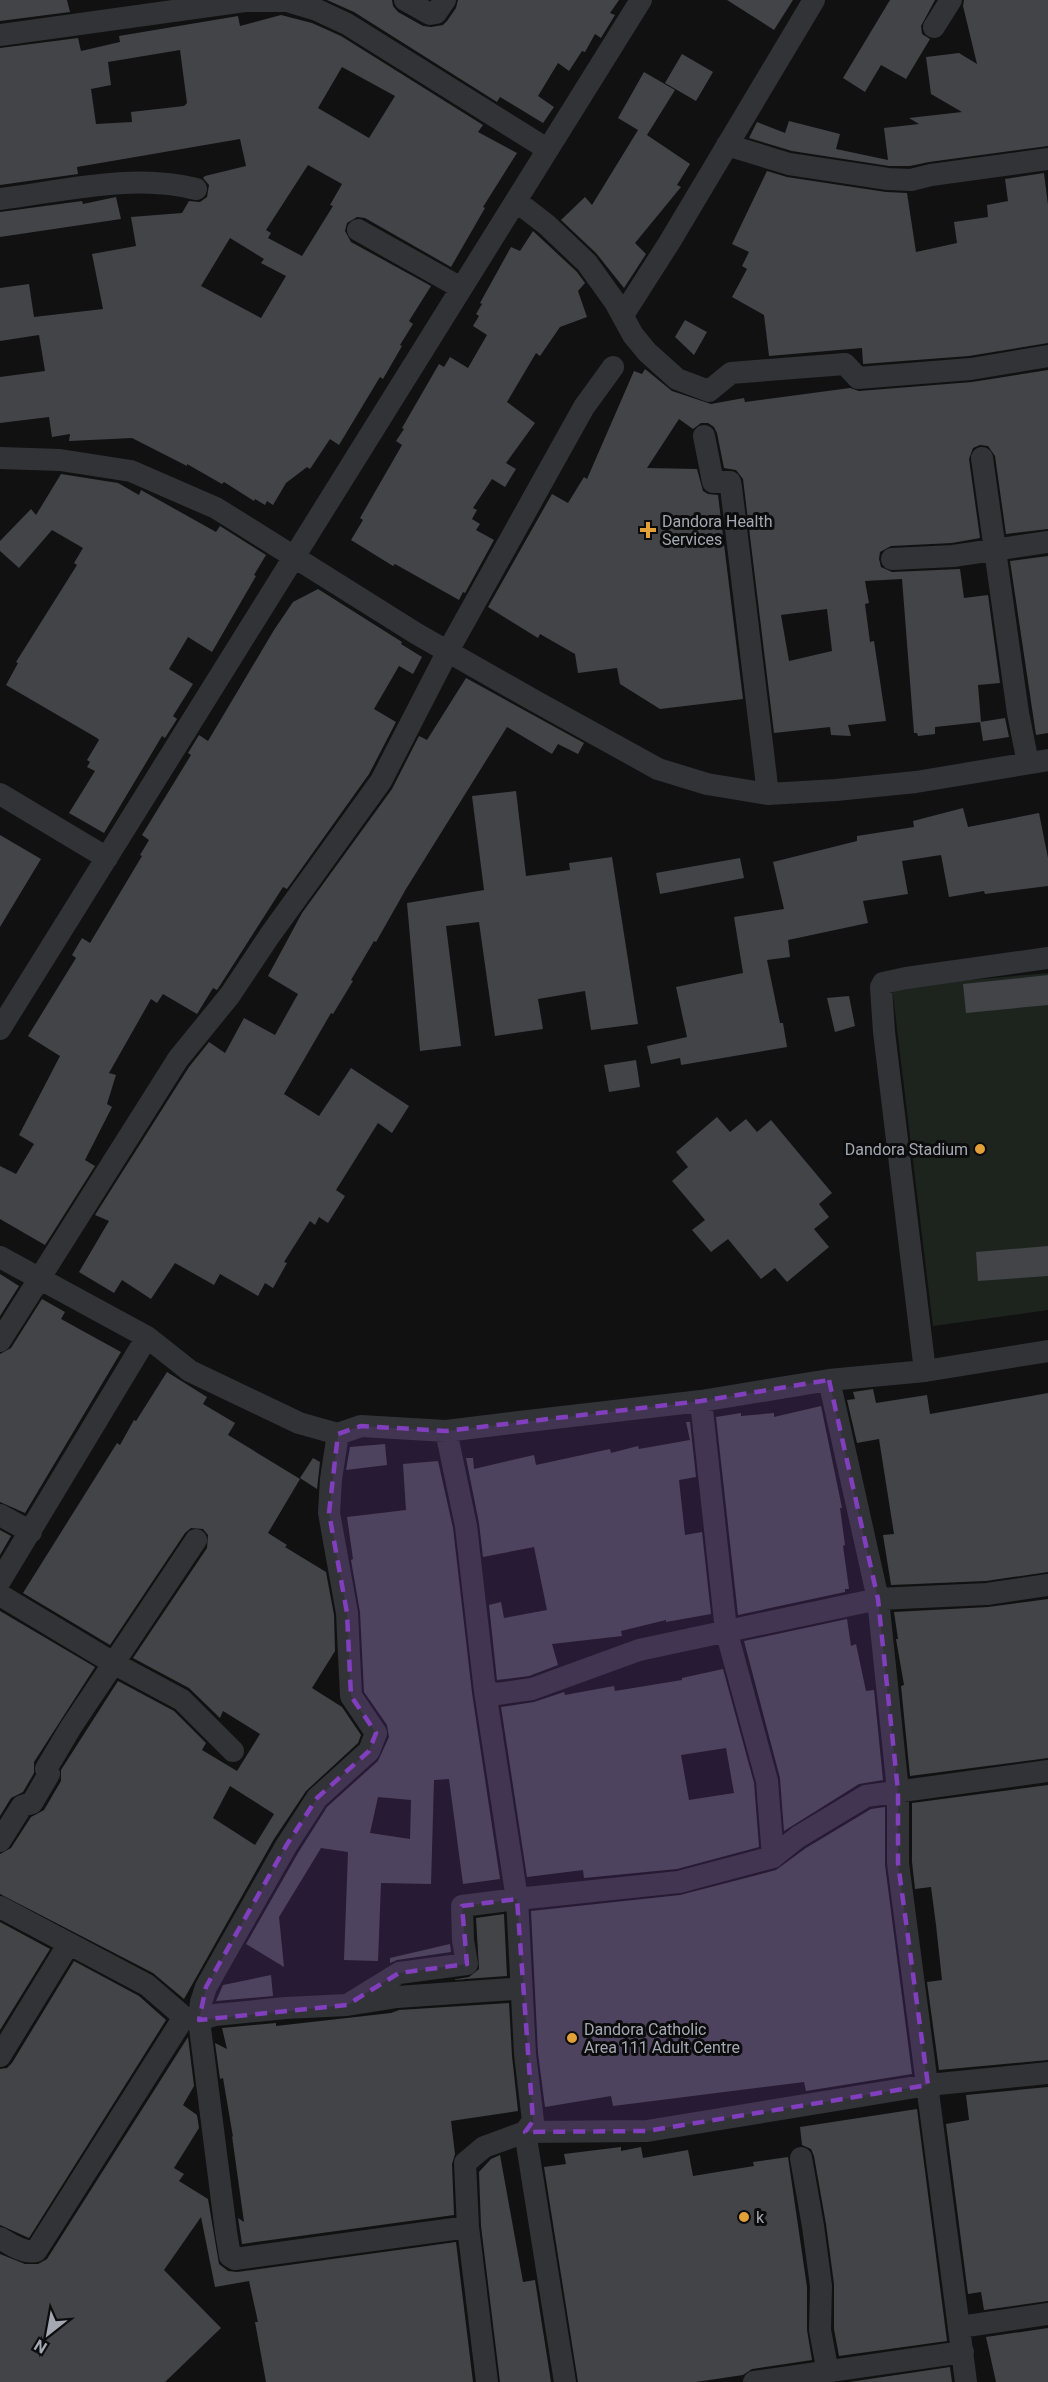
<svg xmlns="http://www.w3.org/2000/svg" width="1048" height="2382" viewBox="0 0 1048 2382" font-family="Roboto,sans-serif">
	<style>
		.green { fill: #1d241e }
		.building { fill: #424448; fill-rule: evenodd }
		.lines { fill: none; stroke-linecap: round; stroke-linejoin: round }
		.minor { stroke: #323337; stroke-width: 22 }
		.marked { fill: #813fbd; fill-opacity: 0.2; stroke: #813fbd; stroke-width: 4.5; stroke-dasharray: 12 8; stroke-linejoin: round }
		.poi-dot { fill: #e2a039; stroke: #0c0c0d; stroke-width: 2 }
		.labels { text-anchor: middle; stroke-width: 6; stroke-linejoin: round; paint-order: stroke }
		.poi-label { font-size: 16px; fill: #a3a8b2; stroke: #0c0c0d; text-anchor: start }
	</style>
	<rect width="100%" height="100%" fill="#111112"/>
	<!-- green -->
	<path class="green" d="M1048,973V1310L933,1326L892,987Z"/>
	<!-- building -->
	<path class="building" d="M0,0H67L70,12L0,21Z
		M327,0H392L393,6L398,12L423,26L431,27L443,25L447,21L456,8L458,0H619L610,13L615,15L601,38L595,34L585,52L582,51L569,71L558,63L538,96L554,107L543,123L500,97L497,102L354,12Z
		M727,0H793L774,30Z
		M890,0H935L921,26L922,34L930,39L906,79L881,65L865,92L843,78Z
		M964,0H1048V146L929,162L910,166H889L792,151L749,138L757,122L785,133L789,121L840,134L836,149L888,160L884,128L919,124L909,118L962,112L931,94L926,57L959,53L977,64L963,6Z
		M281,15L312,23L341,36L483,125L478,132L517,153L483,207L485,208L451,267L365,218L357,217L347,223L345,231L351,242L431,286L409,321L413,324L400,345L402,346L383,379L380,377L339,445L330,439L310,469L307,467L286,483L273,505L267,501L265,505L255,499L254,501L224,482L222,484L187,464V466L132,438L69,441L70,434L52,437L49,417L0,423V377L45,371L39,335L0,341V288L29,284L34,317L103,309L92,254L136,246L131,217L182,213L189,201L200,202L207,197L209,185L203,178L205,176L246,166L240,139L77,167L78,174L0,185V48L78,38L81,51L120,42L119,36L238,16L240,26ZM180,50L187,103L184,106L131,112L132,122L96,124L91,89L111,85L108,62ZM342,67L395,96L369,138L318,108ZM308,165L342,184L330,205L333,206L302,256L268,238L271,233L266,230ZM230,238L264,259L261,263L286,276L261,318L201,286Z
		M682,54L713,72L696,101L665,83Z
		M644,72L675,90L647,135L644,133L690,164L677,185L681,187L635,243L646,254L624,288L596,253L561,220L585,197L592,205L638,130L618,118Z
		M767,171L787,177L886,192L907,193L916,252L957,243L954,222L988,217L987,205L1008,201L1005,179L1044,173L1048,205V343L969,356L863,364L862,348L769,356L764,315L732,297L747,269L742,266L749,252L732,244Z
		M116,197L121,219L0,237V212L82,201L83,204Z
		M533,231L577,272L585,283L578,291L587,317L560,327L540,356L536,353L507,402L535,423L506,463L516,469L505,487L492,479L473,508L477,510L472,519L480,524L476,530L494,540L465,593L463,592L459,600L395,564L393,566L351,540L363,520L360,518L402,445L396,441L404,429L402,428L439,364L444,367L450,357L468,368L487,335L473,326L479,316L476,314L482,304L480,303L511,247L520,251Z
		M685,320L707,332L694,355L675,337Z
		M645,369L672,391L711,404L744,398L745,402L850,388L859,391L972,382L1048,370V529L1006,534L995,456L988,446L980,445L973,448L969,459L980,538L952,543L891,546L880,552L879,559L881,567L892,572L960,569L964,598L988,595L1000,683L978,685L981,722L935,727V734L918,736L917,733H914L902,579L865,581L869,603L865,604L870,642L874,641L886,721L848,725L851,736L831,735L830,727L774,733L743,479L736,470L724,468L717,433L714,427L708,423H701L693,429L679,419L647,468L697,469L703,491L708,494L718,495L743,699L660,709L620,684L617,668L578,673L575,654L540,634L538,638L488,607L552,494L568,503L584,477L587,479L634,371L642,374ZM827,609L832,651L789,661L781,615Z
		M61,474L118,483L139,495L141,490L216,532L220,526L266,555L254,575L256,576L212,652L188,637L169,669L193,684L173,716L177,719L165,738L162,736L104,833L69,813L95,771L87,767L90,762L87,760L99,740L97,738L6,685L18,663L16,662L77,565L74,563L83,548L52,530L19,568L0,551V541L31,509L36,515Z
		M1048,556V733L1036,735L1010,561Z
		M318,589L402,642L401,644L422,657L413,674L399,666L374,709L396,722L369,774L287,889L283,887L219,987L217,990L213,988L197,1014L163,994L157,1003L151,999L109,1073L116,1075L107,1104L112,1107L85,1160L95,1166L45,1245L0,1219V1166L16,1174L34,1144L19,1135L60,1056L28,1036L76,958L72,955L82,938L90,943L142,856L140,855L149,840L142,835L191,755L188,753L199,735L208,741L274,630L293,602Z
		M466,678L584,743L578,754L558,744L552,754L507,727L406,889L376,942L374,941L351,980L353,981L333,1014L331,1013L284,1094L319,1116L351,1068L409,1106L392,1133L378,1123L336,1190L345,1196L328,1223L319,1217L315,1225L310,1221L284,1262L287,1263L273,1288L265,1283L258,1296L220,1274L214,1285L175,1263L151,1299L122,1280L114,1293L79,1272L109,1221L95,1215L189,1067L209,1042L225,1053L244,1018L275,1035L298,994L268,976L302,913L392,789L419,736L427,740Z
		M1005,718L1009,737L983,741L980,722Z
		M516,791L526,876L570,870L569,863L612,857L638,1024L591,1030L585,991L538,999L543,1029L495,1036L479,922L446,926L461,1046L420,1051L407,903L484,890L472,796Z
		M963,808L968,827L1039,813L1048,858V886L985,894L984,891L949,897L941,855L902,861L908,894L863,901L868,923L788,940L790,957L767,960L780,1023H783L787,1047L681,1065L680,1058L651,1064L647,1046L687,1037L676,987L743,973L734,917L784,909L773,862L857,841V836L914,827L913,821Z
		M0,835L41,859L0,927Z
		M740,858L744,878L660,894L656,873Z
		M1048,975V1005L966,1013L963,984Z
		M849,996L855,1026L835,1032L827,998Z
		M636,1060L640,1087L609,1092L604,1065Z
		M717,1117L730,1132L746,1119L757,1132L771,1120L832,1193L819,1204L829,1217L814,1229L829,1247L787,1282L775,1268L761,1279L728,1239L711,1252L692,1230L705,1220L672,1181L688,1167L676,1152Z
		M1048,1246V1276L978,1281L976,1252Z
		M0,1274L19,1286L0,1316Z
		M42,1299L65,1312L61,1319L121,1352L25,1513L0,1502V1354L11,1348Z
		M167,1372L207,1397L203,1404L235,1423L228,1435L300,1479L268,1533L287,1545L285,1547L326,1572L334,1615L335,1651L312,1688L342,1707L361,1735L358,1743L306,1791L274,1839L184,1999L153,1973L0,1894V1854L11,1848L31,1817L44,1810L61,1781V1770L118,1681L174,1711L206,1743L202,1750L237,1771L260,1734L223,1711L220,1718L189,1688L133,1658L207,1548L208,1535L203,1529L191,1528L185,1533L110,1645L23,1593L117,1443L120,1445L134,1420L136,1421ZM230,1786L274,1814L255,1845L213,1818Z
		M873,1389L876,1403L927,1395L930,1414L1048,1393V1572L986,1581L891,1585L883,1535L894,1534L879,1439L857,1443L847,1400L855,1399L853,1392Z
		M821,1406L842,1508H840L845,1545L843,1546L849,1589H845V1592L738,1615L716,1417L741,1413V1416L774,1413V1417Z
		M686,1422H690L696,1477L679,1480L685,1535L702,1532L711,1614L666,1622V1620L621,1631L622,1636L552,1644L558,1665L529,1676L497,1680L489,1605L501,1602L504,1618L547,1610L534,1547L483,1557L479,1523L466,1458H473L474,1469L534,1455L536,1465L610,1449L611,1453L638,1446L639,1449L690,1440Z
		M385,1444L387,1465L346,1470L350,1447Z
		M313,1458L320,1462L317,1489L300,1478Z
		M438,1461L453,1528L472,1693L500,1879L463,1884L449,1779L434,1780L431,1884L381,1883L378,1961L344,1960L348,1852L321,1848L279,1917L284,1967L246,1944L298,1853L327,1807L378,1761L389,1737L387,1725L364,1692L360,1612L351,1560L353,1559L347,1517L406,1510L403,1464ZM378,1797L411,1800L410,1839L370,1833Z
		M0,1530L11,1536L0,1555Z
		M1048,1599V1758L910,1776L901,1686L904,1685L896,1639H898L894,1612L988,1607Z
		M0,1611L95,1667L34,1762V1773L23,1792L11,1798L0,1816Z
		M847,1619L851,1646L856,1644L866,1691L874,1690L883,1780L859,1784L784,1831L780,1778L744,1641Z
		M723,1669L754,1783L759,1847L677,1869L584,1878L583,1870L527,1877L501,1707L534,1702L564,1692L565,1695L614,1686L615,1691L682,1680V1678ZM726,1748L734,1793L689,1800L681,1755Z
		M1048,1785V2060L939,2070L927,1982L942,1980L936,1925L931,1887L915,1889L912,1862V1803Z
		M885,1807V1865L912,2074L806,2091L804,2082L613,2106L611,2096L545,2107L538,2053L531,1911L680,1895L776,1870L806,1848L871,1809Z
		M504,1914L507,1976L451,1980L469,1977L479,1969L476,1918Z
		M0,1922L50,1949L0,2030Z
		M450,1944L451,1952L397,1960L390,1963V1958Z
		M74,1961L139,1996L166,2020L29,2238L0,2225V2069L7,2068L12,2063Z
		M271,1975L273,1996L216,2001L223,1985Z
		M509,2003L512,2056L518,2111L451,2121L455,2154L452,2164L454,2215L242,2244L238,2218L244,2222L232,2136L233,2137L223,2078L220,2079L215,2043L227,2049L222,2028L276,2023V2026L391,2013L399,2010Z
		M188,2037L194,2086L183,2105L197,2115L199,2128L174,2168L184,2174L179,2181L208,2199L219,2264L228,2271L237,2272L456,2242L473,2382H266L255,2322H258L249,2281L215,2287L201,2217L164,2270L221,2328L165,2382H0V2254L25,2264H38L47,2259Z
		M1048,2087V2301L984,2310L981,2292L968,2294L946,2124L969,2120L966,2095Z
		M917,2109L947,2341L839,2356L834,2329V2284L826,2224L814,2156L811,2149L802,2145L800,2127Z
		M621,2147V2151L641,2147L643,2158L688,2150L693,2176L754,2166L753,2162L788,2157L807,2287V2330L812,2360L752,2369L743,2375L696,2382H578L544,2167L566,2164L564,2154Z
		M500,2155L523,2282L535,2280L551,2382H500L481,2226L479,2172L491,2159Z
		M1048,2328V2382H996L986,2337Z
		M950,2367L952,2382H849Z"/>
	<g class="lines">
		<!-- minor -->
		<path class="minor" d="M405,0L430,14L436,13L445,0
			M934,27L951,0
			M0,35L245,1H287L317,10L347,24L547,149
			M727,145L789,164L888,179L911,180L931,175L1048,159
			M0,199C63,191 134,173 196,189
			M516,201L547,225L587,263L615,302L633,335L647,352L677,379L709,391L731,373L845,364L858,378L971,369L1048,356
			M358,230L461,288
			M623,315L669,243L814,0
			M704,436L713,482H730L731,487L768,794
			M0,458L60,460L131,471L216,508L417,634L535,701L658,769L707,784L768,794L836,790L916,782L1048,760
			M982,458L1018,713L1028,763
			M892,559L953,556L1048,542
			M0,794L107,858
			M0,1029L641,0
			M0,1257L147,1337L190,1371L299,1423L338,1434L361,1426L446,1431L528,1421L701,1401L829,1380L925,1371L1048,1351
			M0,1341L178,1059L230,995L270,935L381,781L448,651L584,407L613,367
			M925,1371L884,1032L881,987L883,983L906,978L1048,958
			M829,1380L878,1599L898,1791V1863L966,2382
			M701,1401L726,1630L767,1781L773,1857
			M446,1431L466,1526L485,1691L517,1899L679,1882L773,1857L798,1837L866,1796L1048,1771
			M338,1434L331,1479L329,1513L347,1613L351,1696L376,1733L369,1751L317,1798L286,1846L206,1987L201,2002L199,2020L226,2232L230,2256L235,2259L468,2227
			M0,1515L31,1532
			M0,1581L147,1337
			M0,1595L115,1664L182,1700L233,1751
			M485,1691L497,1694L532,1689L639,1650L878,1599L987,1594L1048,1585
			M0,1841L22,1806L32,1803L49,1774L46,1769L71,1727L196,1540
			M0,1907L147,1985L184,2017L199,2020L215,2015L286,2008L347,2005L397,1997L512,1989L521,1991
			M347,2005L399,1973L467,1964L463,1940L462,1906L517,1899L525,2054L533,2121L525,2132L565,2382
			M0,2056L68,1945
			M801,2158L813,2226L821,2286L820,2330L828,2373
			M0,2238C10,2244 24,2254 36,2251L184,2017
			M960,2327L1048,2314
			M487,2382L468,2227L465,2163L484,2147L525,2132L647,2131L928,2085L1048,2073
			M754,2382L963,2352"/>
	</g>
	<!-- marked area -->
	<path class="marked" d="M829,1380L878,1599L898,1791V1863L928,2085L647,2131L525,2132L533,2121L517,1899L462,1906L467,1964L399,1973L347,2005L199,2020L206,1987L286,1846L317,1798L369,1751L376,1733L351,1696L347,1613L329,1513L338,1434L361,1426L446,1431L701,1401Z"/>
	<!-- markers -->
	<g class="poi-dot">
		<path d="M645 521h6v6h6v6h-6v6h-6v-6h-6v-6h6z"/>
		<circle cx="980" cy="1149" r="6"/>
		<circle cx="572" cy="2038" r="6"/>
		<circle cx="744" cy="2217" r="6"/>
	</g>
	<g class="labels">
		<!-- poi labels -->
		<g class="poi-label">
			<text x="662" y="527">Dandora Health<tspan x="662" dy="18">Services</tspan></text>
			<text x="968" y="1155" text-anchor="end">Dandora Stadium</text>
			<text x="584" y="2035">Dandora Catholic<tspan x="584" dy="18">Area 111 Adult Centre</tspan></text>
			<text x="756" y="2223">k</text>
		</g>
	</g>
	<!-- north arrow -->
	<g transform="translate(48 2334) rotate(211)" stroke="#0c0c0d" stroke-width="4.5" paint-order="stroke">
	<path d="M0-4.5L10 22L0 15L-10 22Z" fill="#a3a8b2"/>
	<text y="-9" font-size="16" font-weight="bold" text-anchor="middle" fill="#a3a8b2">N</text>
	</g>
</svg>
